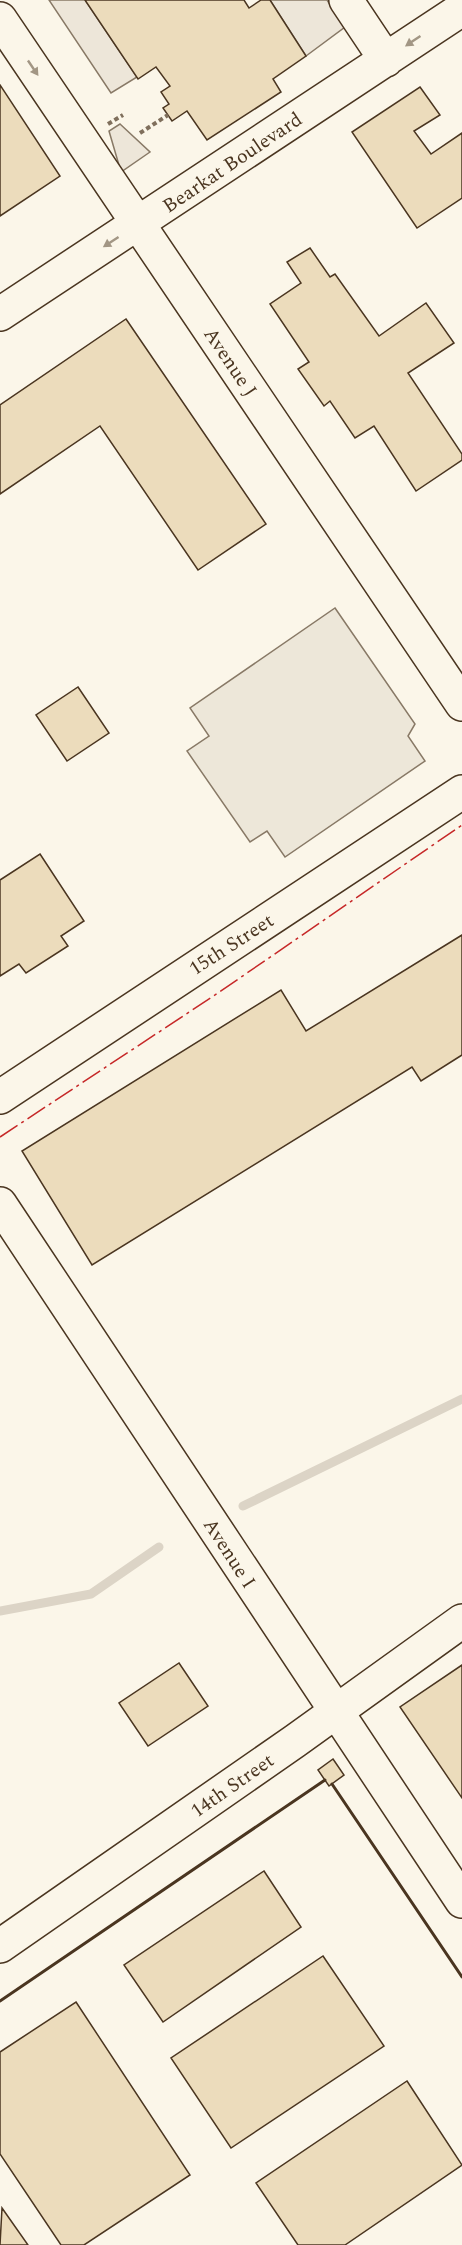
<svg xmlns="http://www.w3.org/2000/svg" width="462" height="2245" viewBox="0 0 462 2245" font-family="Spectral,serif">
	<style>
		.green { fill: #ede6d9; stroke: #887966; stroke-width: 1.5 }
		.parking { fill: #ede7d9; stroke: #887966; stroke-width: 1.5 }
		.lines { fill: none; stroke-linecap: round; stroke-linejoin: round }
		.stream { stroke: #dcd4c6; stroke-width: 9 }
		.building { fill: #ecdcbc; stroke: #4a3520; stroke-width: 1.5 }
		.minor-casing { stroke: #4a3520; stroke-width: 36 }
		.path { stroke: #7f6f5c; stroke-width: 4; stroke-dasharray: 4.5 3; stroke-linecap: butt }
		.minor { stroke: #fbf6e9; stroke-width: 33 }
		.wall { stroke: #4a3520; stroke-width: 3 }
		.power { stroke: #c62828; stroke-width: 1.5; stroke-dasharray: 21 4.5 3 4.5; stroke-linecap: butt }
		.oneway { fill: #a29684 }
		.labels { text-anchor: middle; stroke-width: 4.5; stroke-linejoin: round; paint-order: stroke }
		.street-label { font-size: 20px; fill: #4a3520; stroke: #fbf6e9 }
	</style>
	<rect width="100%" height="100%" fill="#fbf6e9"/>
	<!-- green -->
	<path class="green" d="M49,0H85L137,77L111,93Z
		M270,0H327L345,27L306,56Z
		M120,124L150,152L121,172L109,131Z"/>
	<!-- parking -->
	<path class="parking" d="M335,608L415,724L408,736L425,761L285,857L267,831L250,842L187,751L209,736L190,708Z"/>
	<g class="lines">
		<!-- stream -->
		<path class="stream" d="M243,1506L462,1399
			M0,1611L91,1594L159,1547"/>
	</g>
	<!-- building -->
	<path class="building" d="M85,0H244L249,8L261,0H270L306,56L273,79L281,92L207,140L187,111L172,121L163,108L169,104L161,92L170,86L156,67L138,79Z
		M0,85L60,176L0,216Z
		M420,87L440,115L414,131L431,154L462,133V198L417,228L352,132Z
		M310,248L330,277L335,274L379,336L426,303L454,343L408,373L462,454V460L416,491L374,426L355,438L330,401L324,406L298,369L309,362L270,304L301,283L287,262Z
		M126,319L266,524L198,570L100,426L0,494V405Z
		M78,687L109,733L67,761L36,715Z
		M40,854L84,921L61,936L68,946L26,973L19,964L0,976V880Z
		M462,935V1055L421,1081L412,1067L92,1265L22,1151L281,990L306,1031Z
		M179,1663L208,1706L148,1746L119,1703Z
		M462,1665V1798L400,1707Z
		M333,1759L344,1775L329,1786L318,1770Z
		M264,1871L301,1927L163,2022L124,1965Z
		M323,1956L384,2046L231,2148L171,2058Z
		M76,2002L190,2175L84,2245H61L0,2154V2052Z
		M407,2081L462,2165L345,2245H298L256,2183Z
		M2,2208L28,2245H0Z"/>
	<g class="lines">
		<defs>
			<path id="minor" d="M346,0L386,60
				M0,19L462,704
				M0,314L462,9
				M0,1097L462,792
				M0,1204L462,1901
				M0,1946L295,1741L462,1621"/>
		</defs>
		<!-- minor casing -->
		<use href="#minor" class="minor-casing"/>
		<!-- path -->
		<path class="path" d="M108,124L123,115
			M140,133L168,115"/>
		<!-- minor -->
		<use href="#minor" class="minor"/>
		<!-- wall -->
		<path class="wall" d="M332,1784L462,1977
			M0,2001L325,1780"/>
		<!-- power -->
		<path class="power" d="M0,1137L218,993L462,825"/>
	</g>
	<!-- one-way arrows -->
	<defs><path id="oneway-solid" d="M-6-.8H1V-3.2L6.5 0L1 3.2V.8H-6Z" transform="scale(1.5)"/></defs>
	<g class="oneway">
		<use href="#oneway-solid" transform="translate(413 41) rotate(146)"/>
		<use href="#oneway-solid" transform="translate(33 68) rotate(56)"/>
		<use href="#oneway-solid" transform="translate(111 242) rotate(147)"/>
	</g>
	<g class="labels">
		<!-- street labels -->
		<g class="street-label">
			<text transform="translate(232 162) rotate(-34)" y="7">Bearkat Boulevard</text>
			<text transform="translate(231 362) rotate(56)" y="7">Avenue J</text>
			<text transform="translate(231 944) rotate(-33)" y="7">15th Street</text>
			<text transform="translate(230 1553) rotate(57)" y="7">Avenue I</text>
			<text transform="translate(232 1785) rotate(-35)" y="7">14th Street</text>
		</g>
	</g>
</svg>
